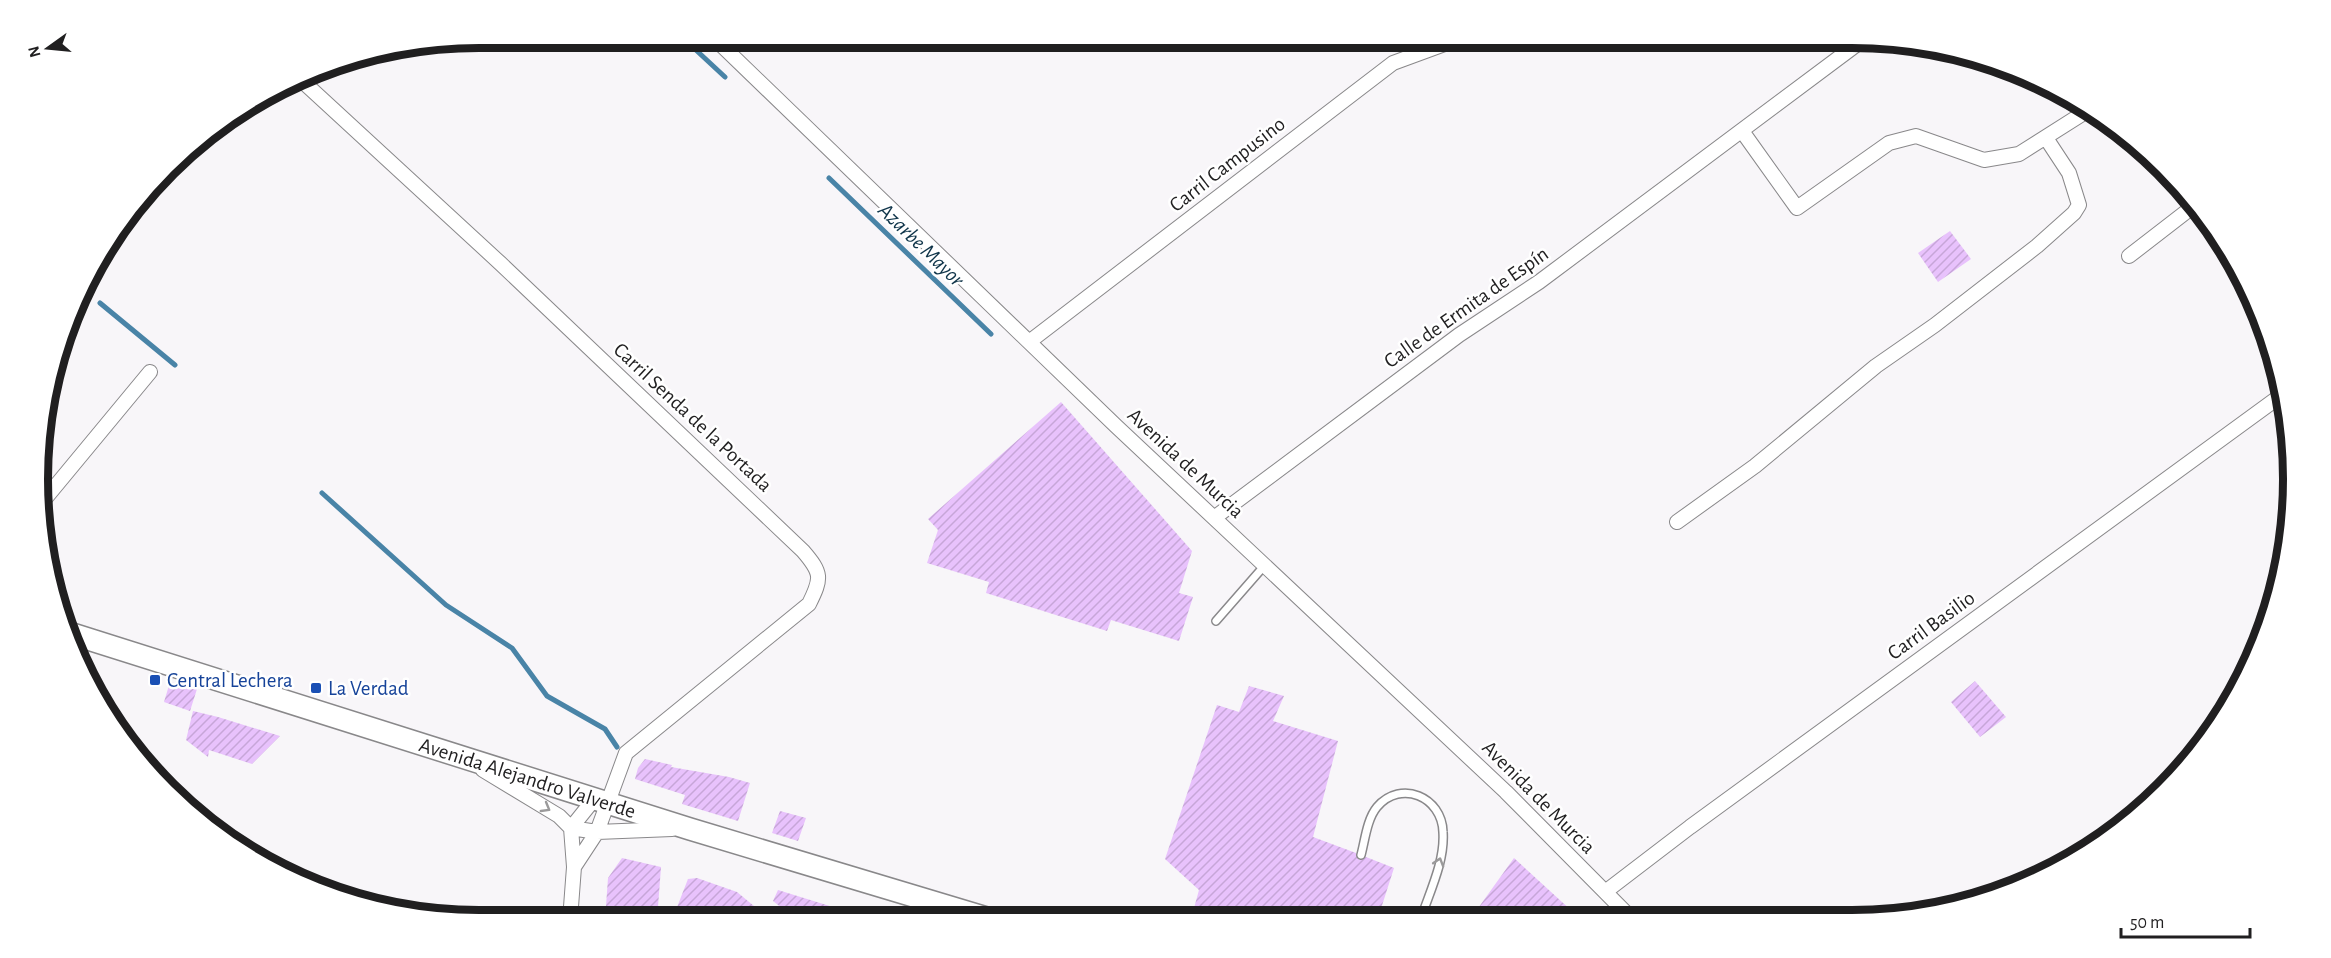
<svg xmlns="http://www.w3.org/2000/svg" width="2331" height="958" viewBox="0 0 2331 958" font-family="'Alegreya Sans',sans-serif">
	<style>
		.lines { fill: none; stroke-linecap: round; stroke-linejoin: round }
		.stream { stroke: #4984a7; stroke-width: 5 }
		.building { fill: url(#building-hatch) }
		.service-casing { stroke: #89888a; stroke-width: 10 }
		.minor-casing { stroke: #89888a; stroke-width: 16 }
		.primary-casing { stroke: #89888a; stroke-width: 24 }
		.service { stroke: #fff; stroke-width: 7 }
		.minor { stroke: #fff; stroke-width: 14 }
		.primary { stroke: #fff; stroke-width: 21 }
		.oneway { stroke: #9b9a9b }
		.transit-dot { fill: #1a4fb4; stroke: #fff; stroke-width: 2 }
		.labels { text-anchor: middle; stroke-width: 5; stroke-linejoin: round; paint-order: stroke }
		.street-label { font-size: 21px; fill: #201f20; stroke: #fff }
		.transit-label { font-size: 21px; fill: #164399; stroke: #fff; text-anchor: start }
		.water-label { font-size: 22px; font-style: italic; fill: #0f3449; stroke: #fff }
		.rim { fill: none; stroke: #201f20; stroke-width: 8 }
	</style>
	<defs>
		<pattern id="building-hatch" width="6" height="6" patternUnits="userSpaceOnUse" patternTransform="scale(1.5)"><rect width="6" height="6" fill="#e8c2fc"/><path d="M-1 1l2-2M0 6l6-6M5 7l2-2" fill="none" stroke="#c7a6d8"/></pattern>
	</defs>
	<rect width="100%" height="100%" fill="#f8f6f9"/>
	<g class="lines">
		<!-- stream -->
		<path class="stream" d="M683,38L725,77
			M829,178L991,334
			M100,303L175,365
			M322,493L446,605L512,648L547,696L605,729L617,747"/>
	</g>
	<!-- building -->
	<path class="building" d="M1950,231L1971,259L1938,282L1918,253Z
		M1061,402L1192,551L1179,593L1193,597L1179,641L1111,620L1107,631L986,593L989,582L927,563L938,530L928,519Z
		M1975,681L2006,717L1980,737L1951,702Z
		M170,682L197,689L190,711L164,702Z
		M1249,686L1284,696L1273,721L1338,741L1313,837L1356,853L1359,860L1366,857L1394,868L1378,918L1191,919L1199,890L1165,859L1217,705L1239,712Z
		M193,711L218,717L280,736L252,764L209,750L208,757L186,740Z
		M645,759L672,765L671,767L729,777L750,783L738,821L682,804L685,795L635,779L638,768Z
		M780,811L806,818L798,841L772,833Z
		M622,858L661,867L657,920H605L608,878Z
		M1514,858L1562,902L1580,918H1471Z
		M697,878L737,892L771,920H672L688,879Z
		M778,890L862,916L861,919L797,920L773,901Z"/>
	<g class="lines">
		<defs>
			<path id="service" d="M993,39L995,38
				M1216,621L1265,565
				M1361,855C1365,840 1367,819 1377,807C1401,779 1442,797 1443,832C1445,861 1430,891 1421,918"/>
			<path id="minor" d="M714,38L1116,426L1506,792L1630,917
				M299,78L500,263L803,551C822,573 822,578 809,604L626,753L597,832L571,828L595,798
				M1742,131L1797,208L1889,143L1916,136L1984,160L2019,154L2090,109
				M2182,188L2214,229
				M2129,256L2195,205
				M1029,342L1393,63L1461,38
				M44,500L150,372
				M1214,518L1459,335L1539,282L1864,39
				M1677,522L1755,466L1876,366L1935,325L2037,246L2074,213L2079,205L2069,173L2046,138
				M483,770L559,816L571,828L574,867L570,920
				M574,867L597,832L672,829
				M1605,892L1690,827L2283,394"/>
			<g id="primary">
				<path id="s1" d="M66,632L690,829L990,919"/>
			</g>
		</defs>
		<!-- service casing -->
		<use href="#service" class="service-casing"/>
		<!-- minor casing -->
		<use href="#minor" class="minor-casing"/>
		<!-- primary casing -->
		<use href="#primary" class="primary-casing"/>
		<!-- service -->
		<use href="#service" class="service"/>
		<!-- minor -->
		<use href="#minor" class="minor"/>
		<!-- primary -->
		<use href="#primary" class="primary"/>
	</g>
	<!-- one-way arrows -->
	<defs><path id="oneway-chevron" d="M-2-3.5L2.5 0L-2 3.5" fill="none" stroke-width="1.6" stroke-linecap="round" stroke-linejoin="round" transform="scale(1.5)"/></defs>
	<g class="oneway">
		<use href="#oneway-chevron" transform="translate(546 808) rotate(30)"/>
		<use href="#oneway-chevron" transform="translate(1439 862) rotate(-73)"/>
	</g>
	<!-- markers -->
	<g class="transit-dot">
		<rect x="149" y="674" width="12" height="12" rx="3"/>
		<rect x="310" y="682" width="12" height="12" rx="3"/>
	</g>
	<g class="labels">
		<!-- street labels -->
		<g class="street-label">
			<text transform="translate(1227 164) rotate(-38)" y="7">Carril Campusino</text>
			<text transform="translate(1466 307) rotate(-35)" y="7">Calle de Ermita de Espín</text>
			<text transform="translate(693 417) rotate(43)" y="7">Carril Senda de la Portada</text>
			<text transform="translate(1186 463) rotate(43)" y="7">Avenida de Murcia</text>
			<text transform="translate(1931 625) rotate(-36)" y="7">Carril Basilio</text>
			<text dy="7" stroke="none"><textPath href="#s1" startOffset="484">Avenida Alejandro Valverde</textPath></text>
			<text transform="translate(1539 797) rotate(45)" y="7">Avenida de Murcia</text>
		</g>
		<!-- transit labels -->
		<g class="transit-label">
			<text x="167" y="687">Central Lechera</text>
			<text x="328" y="695">La Verdad</text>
		</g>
		<!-- water labels -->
		<g class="water-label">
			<text transform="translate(922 244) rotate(44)" y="8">Azarbe Mayor</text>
		</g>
	</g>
	<!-- crop -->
	<path d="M0 0H2331V958H0ZM479 48H1852A431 431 0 0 1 2283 479V479A431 431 0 0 1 1852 910H479A431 431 0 0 1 48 479V479A431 431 0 0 1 479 48Z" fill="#fff" fill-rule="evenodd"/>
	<path class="rim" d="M479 48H1852A431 431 0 0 1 2283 479V479A431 431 0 0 1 1852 910H479A431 431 0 0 1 48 479V479A431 431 0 0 1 479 48Z"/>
	<!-- north arrow -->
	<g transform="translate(48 48) rotate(255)" stroke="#ffffff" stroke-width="4.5" paint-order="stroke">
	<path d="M0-4.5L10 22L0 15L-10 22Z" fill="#201f20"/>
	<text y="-9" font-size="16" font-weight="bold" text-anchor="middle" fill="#201f20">N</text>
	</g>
	<!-- scale -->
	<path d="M2121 928v9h129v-9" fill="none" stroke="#201f20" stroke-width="3"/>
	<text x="2130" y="928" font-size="18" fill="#201f20" stroke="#ffffff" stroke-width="4.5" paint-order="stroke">50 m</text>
</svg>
